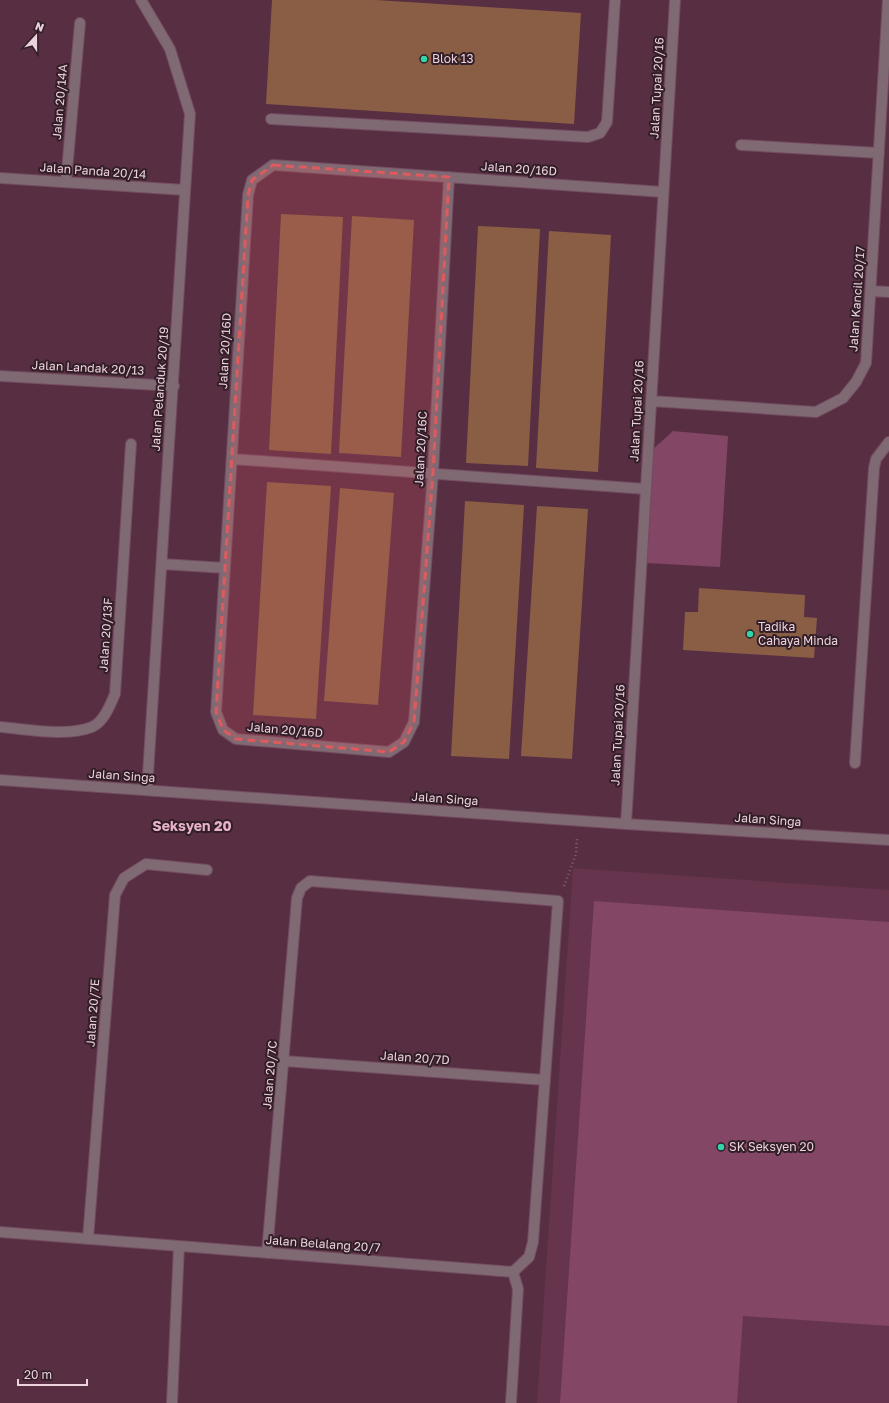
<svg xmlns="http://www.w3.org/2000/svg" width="889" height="1403" viewBox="0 0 889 1403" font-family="'Golos Text',sans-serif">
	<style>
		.built { fill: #66344d }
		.green { fill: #834665 }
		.building { fill: #8a5e45 }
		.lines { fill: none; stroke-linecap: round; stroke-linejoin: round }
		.minor-casing { stroke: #734b5f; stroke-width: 12 }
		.path { stroke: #866073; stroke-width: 2.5; stroke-dasharray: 1 3; stroke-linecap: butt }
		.minor { stroke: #7f6973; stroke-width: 10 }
		.marked { fill: #dd5b5e; fill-opacity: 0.2; stroke: #dd5b5e; stroke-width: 3; stroke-dasharray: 8 5; stroke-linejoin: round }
		.poi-dot { fill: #32d4a9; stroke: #311e27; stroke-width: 1.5 }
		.labels { text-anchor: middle; stroke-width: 4; stroke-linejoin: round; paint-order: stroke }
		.poi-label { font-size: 12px; fill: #edd1dd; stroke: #311e27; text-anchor: start }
		.street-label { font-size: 12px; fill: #edd1dd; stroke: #311e27 }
		.quarter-label { font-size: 14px; font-weight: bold; fill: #e6b1c9; stroke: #311e27 }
	</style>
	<rect width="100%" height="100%" fill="#582e43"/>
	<!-- built -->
	<path class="built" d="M573,868L889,890V1403H537Z"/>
	<!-- green -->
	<path class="green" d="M673,431L728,436L720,567L646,563L652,450Z
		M594,901L889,922V1326L743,1316L737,1403H560Z"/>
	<!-- building -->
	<path class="building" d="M272,0H376L581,13L574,124L266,104Z
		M281,214L343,217L331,454L269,450Z
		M352,216L414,220L401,457L339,453Z
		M478,226L540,229L528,466L466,463Z
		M549,231L611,235L598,472L536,468Z
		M267,482L331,486L316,719L253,715Z
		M340,488L394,493L378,705L324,701Z
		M465,501L524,505L509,759L451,756Z
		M537,506L588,509L572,759L521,756Z
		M699,588L805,595L804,617L817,618L814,658L683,650L685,612H698Z"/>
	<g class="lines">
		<defs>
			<path id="minor" d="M141,0L170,49L190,114L147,790
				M271,119L588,137L600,133L607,122L615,0
				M741,145L879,153
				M449,177L433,473L414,722L404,742L389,752L236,739L223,730L216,712L248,195L252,180L273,165L663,192
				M0,178L185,190
				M66,182L80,23
				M871,291L889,292
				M0,376L174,386
				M651,401L816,412L843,398L856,382L866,363L888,0
				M232,459L646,489
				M162,564L225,568
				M0,727C27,729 67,737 92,727C104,722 110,705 115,694L131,444
				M855,763L874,468L876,459L889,442
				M0,780L626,824L889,840
				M626,824L675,0
				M284,1061L545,1080
				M0,1232L513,1272
				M88,1239L115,895L124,878L146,864L207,870
				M267,1253L297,898L301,888L310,881L558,901L533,1242L529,1257L513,1272
				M172,1403L179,1246
				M511,1403L518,1289L513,1272"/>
		</defs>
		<!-- minor casing -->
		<use href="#minor" class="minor-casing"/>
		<!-- path -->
		<path class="path" d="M564,886L576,854L577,837"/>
		<!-- minor -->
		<use href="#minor" class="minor"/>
	</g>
	<!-- marked area -->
	<path class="marked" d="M273,165L449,177L433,473L414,722L404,742L389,752L236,739L223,730L216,712L248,195L252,180Z"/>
	<!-- markers -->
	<g class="poi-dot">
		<circle cx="424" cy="59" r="4"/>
		<circle cx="750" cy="634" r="4"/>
		<circle cx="721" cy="1147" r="4"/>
	</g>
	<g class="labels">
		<!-- poi labels -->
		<g class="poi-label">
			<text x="432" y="63">Blok 13</text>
			<text x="758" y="631">Tadika<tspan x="758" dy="14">Cahaya Minda</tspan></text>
			<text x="729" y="1151">SK Seksyen 20</text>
		</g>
		<!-- street labels -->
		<g class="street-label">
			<text transform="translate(657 88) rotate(-87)" y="4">Jalan Tupai 20/16</text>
			<text transform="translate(60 102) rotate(-85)" y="4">Jalan 20/14A</text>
			<text transform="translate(519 169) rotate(4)" y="4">Jalan 20/16D</text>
			<text transform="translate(93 171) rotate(4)" y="4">Jalan Panda 20/14</text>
			<text transform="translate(857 299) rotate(-86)" y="4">Jalan Kancil 20/17</text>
			<text transform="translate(225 351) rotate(-87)" y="4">Jalan 20/16D</text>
			<text transform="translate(88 368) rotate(3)" y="4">Jalan Landak 20/13</text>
			<text transform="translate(160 389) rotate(-86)" y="4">Jalan Pelanduk 20/19</text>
			<text transform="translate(637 411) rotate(-87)" y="4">Jalan Tupai 20/16</text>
			<text transform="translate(421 449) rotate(-87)" y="4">Jalan 20/16C</text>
			<text transform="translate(106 635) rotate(-86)" y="4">Jalan 20/13F</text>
			<text transform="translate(285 730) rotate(5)" y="4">Jalan 20/16D</text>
			<text transform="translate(618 735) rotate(-87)" y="4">Jalan Tupai 20/16</text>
			<text transform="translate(122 776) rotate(4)" y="4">Jalan Singa</text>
			<text transform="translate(445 799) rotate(4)" y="4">Jalan Singa</text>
			<text transform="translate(768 820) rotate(4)" y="4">Jalan Singa</text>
			<text transform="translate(93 1013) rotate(-86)" y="4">Jalan 20/7E</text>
			<text transform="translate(415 1058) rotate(4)" y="4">Jalan 20/7D</text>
			<text transform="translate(270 1075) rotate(-85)" y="4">Jalan 20/7C</text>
			<text transform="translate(323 1244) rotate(4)" y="4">Jalan Belalang 20/7</text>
		</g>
		<!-- quarter labels -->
		<g class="quarter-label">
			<text x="192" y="831">Seksyen 20</text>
		</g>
	</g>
	<!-- north arrow -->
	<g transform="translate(36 36) rotate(21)" stroke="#311e27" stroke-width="3" paint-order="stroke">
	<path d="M0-3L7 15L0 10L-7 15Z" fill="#edd1dd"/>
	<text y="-6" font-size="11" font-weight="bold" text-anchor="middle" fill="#edd1dd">N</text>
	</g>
	<!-- scale -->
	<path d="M18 1379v6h69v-6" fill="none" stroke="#edd1dd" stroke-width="2"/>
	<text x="24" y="1379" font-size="12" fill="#edd1dd" stroke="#311e27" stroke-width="3" paint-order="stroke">20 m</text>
</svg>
